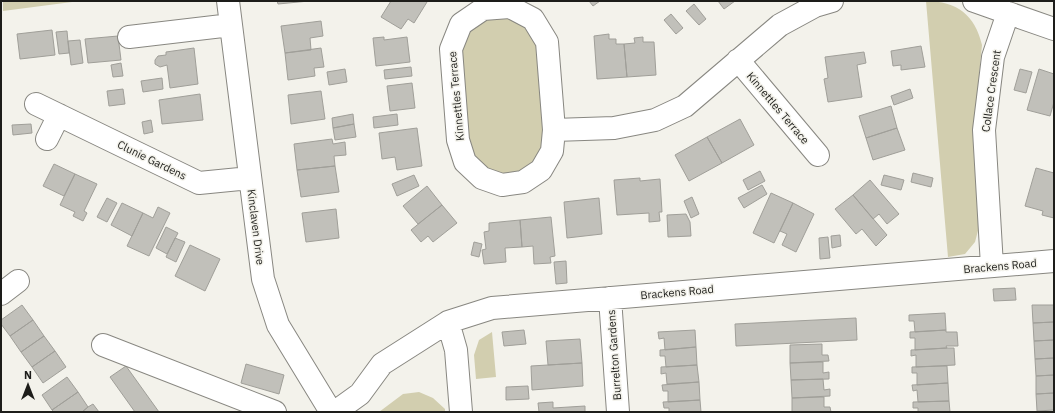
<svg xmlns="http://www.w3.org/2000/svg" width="1055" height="413" viewBox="0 0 1055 413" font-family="'IBM Plex Sans',sans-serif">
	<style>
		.green { fill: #d2ceaf }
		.building { fill: #c1c0ba; stroke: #a09f99 }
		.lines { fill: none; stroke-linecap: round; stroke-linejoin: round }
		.minor-casing { stroke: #888781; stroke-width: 24 }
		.minor { stroke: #fff; stroke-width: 22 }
		.labels { text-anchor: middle; stroke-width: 3; stroke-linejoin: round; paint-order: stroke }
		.street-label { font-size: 11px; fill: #1d1d1a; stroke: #f3f2eb }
	</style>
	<rect width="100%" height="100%" fill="#f3f2eb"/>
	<!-- green -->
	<path class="green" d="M3,1H72V2L3,11Z
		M926,1C957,1 975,15 982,45L974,130L979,227L975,242L965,254L948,257Z
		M504,16L519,21L531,32L538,46L544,133L542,148L534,161L523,170L509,174L494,172L481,165L472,153L467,139L460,52L465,37L475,25L489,17Z
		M492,332L496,377L476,379L474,355L479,340Z
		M419,392L433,398L445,409V412H379L403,394Z"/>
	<!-- building -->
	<path class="building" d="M277,1H309L278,4Z
		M391,1H425L427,2L414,23L408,19L401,29L381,17Z
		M589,1H600L593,6Z
		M718,1H735L724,9Z
		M694,4L706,19L699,25L686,11Z
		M671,14L683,28L676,34L664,20Z
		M321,21L323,36L310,38L311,50L285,53L281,26Z
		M52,30L55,55L20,59L17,34Z
		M67,31L69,53L59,54L56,32Z
		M609,34V39H616V44H624L627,77L597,79L594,36Z
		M118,36L121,60L88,63L85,39Z
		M384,37V40L407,37L410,62L376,66L373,38Z
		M643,37V42H654L656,75L627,77L624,44L635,43L634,38Z
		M80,40L83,63L71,65L68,41Z
		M921,46L925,67L901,70V65L893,66L891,51Z
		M194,48L198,84L170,88L167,65L160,67L155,64V60L158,56L166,55V52Z
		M321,48L324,67L314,68L315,76L288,80L285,53Z
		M864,52L866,63L857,65L862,97L828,102L824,79L828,78L825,57Z
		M121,63L123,76L113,77L111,65Z
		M411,67L412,76L385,79L384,70Z
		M345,69L347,82L329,85L327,72Z
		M1020,69L1032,72L1026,93L1014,90Z
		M1039,69L1054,74V102L1050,116L1027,110Z
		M162,78L163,89L143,92L141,81Z
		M412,83L415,108L390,111L387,86Z
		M123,89L125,104L109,106L107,91Z
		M910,89L913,98L894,105L891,96Z
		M321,91L325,119L291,124L288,95Z
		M200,94L203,120L162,124L159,100Z
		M891,106L897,128L866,138L859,116Z
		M353,114L354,124L333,128L332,118Z
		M397,114L398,125L374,128L373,117Z
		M740,119L754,145L722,163L707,137Z
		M151,120L153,132L144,134L142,122Z
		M31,124L32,133L13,135L12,125Z
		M354,124L356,137L335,140L333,128Z
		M417,128L422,166L397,170L395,157L382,159L379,133Z
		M897,128L905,150L873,160L866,138Z
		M707,137L722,163L689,181L675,155Z
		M332,139L333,144L345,142L346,155L334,156L335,166L297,170L294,144Z
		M54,164L75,174L64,196L43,186Z
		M335,166L339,192L301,197L297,170Z
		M1036,168L1054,173V218L1042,215L1043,211L1025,206Z
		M760,171L765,181L748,190L743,180Z
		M913,173L933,178L931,187L911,182Z
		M75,174L97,184L84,211L87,213L83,221L73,216L75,212L60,205Z
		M414,175L419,186L397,196L392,184Z
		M884,175L904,180L901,190L881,185Z
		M640,178V181L660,179L662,212H659L660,221L649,222V213L617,215L614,180Z
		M870,180L899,214L887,224L879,214L873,219L853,195Z
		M762,185L767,194L744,208L738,198Z
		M427,186L442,205L418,224L403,206Z
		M771,193L793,203L774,243L753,233Z
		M853,195L887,235L876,246L862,229L856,234L835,209Z
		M692,197L699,214L691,218L684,201Z
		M107,198L117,203L107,222L97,217Z
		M599,198L602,234L567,238L564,202Z
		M122,203L143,213L132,236L111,225Z
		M793,203L814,214L796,252L782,245L787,234L780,231Z
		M442,205L457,223L433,242L428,236L421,242L411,230Z
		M158,207L170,213L149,256L127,246L143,213L153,218Z
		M336,209L339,238L306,242L302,213Z
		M686,214L690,222L691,236L668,237L667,215Z
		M551,217L555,256L550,257L551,263L534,264L533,246L522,247L520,220Z
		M520,220L522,247L505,248L506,262L484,264L482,250L486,249L484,232L489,231V223Z
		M166,227L178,233L167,254L156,248Z
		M840,235L841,246L832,248L831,236Z
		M828,237L830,258L820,259L819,238Z
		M175,238L185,242L176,262L166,257Z
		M474,242L482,244L479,257L471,255Z
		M190,245L220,259L205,291L175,276Z
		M566,261L567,283L556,284L554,262Z
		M1015,288L1016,300L994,301L993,289Z
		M22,305L33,320L10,336L1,324V320Z
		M1032,305H1054V322L1033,323Z
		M945,313L946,330L915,332L914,321H909V315Z
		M856,318L857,340L736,346L735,324Z
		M33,320L44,336L21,352L10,336Z
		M1054,322V340L1034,341L1033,323Z
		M524,330L526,344L504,346L502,332Z
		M695,330L696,347L665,350L664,338L659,339L658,332Z
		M946,330V332H957L958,346H946L947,348L915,350V338H910V332Z
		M44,336L55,351L32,367L21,352Z
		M580,339L582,363L548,365L546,341Z
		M1054,340V358L1035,359L1034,341Z
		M822,344V355H828L829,361L790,363V345Z
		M696,347L697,365L666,367L665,356H660V350Z
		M947,348H954L955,365L916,367V355L911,356V350Z
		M55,351L66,367L43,383L32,367Z
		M1054,358V375L1036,376L1035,359Z
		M823,362V373L829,372V379L791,380L790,363Z
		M582,363L583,386L532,390L531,366Z
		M246,364L284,375L279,394L241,383Z
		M697,365L699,382L667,384L666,373L661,374V367Z
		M126,366L159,412H135L110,377Z
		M947,366L948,383L917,385V373H912V367Z
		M1054,375V393L1036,394V376Z
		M67,377L78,392L52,410L42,395Z
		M823,379L824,390L830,389V396L792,398L791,380Z
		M699,382L700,400L668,402V391H663L662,385Z
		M948,383L949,401L918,402L917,390L913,391L912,385Z
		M528,386L529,399L506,400V387Z
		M78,392L88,407L82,412H54L52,410Z
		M1054,393V410L1037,411L1036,394Z
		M824,397V407H830L831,412H792V398Z
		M700,400L701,412H669V408H664L663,402Z
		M949,401L950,412H918V408H913V402Z
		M553,402V408L585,406V412H539L538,403Z
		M93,404L99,412H82L88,407Z"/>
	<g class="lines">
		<defs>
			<path id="minor" d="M228,1L263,279L278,325L331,412
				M974,1L1008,13
				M510,7L533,19L547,42L554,130L552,151L541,170L523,182L502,185L482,178L465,162L458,140L451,49L461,24L483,9Z
				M129,37L231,25
				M738,60L818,155
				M36,104L199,183L250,178
				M554,130L614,128L655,120L685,106L780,25L815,6L832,1
				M47,139L59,115
				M992,266L984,130L993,57L1008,13L1054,29
				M1,294L18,281
				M610,298L618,412
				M448,322L456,350L461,412
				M103,345L275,412
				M335,412L360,394L382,364L448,322L492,308L1054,261"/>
		</defs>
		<!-- minor casing -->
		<use href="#minor" class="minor-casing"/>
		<!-- minor -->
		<use href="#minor" class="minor"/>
	</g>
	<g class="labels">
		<!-- street labels -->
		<g class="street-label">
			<text transform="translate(991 91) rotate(-82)" y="4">Collace Crescent</text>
			<text transform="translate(456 96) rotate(-95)" y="4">Kinnettles Terrace</text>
			<text transform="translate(778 108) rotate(50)" y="4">Kinnettles Terrace</text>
			<text transform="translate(152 160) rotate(26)" y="4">Clunie Gardens</text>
			<text transform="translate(256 227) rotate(83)" y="4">Kinclaven Drive</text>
			<text transform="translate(1000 266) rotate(-5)" y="4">Brackens Road</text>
			<text transform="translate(677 292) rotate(-5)" y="4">Brackens Road</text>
			<text transform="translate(614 355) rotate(-94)" y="4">Burrelton Gardens</text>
		</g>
	</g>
	<!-- border -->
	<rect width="1055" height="413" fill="none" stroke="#1d1d1a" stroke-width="4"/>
	<!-- north arrow -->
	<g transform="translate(28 385)" stroke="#f3f2eb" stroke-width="3" paint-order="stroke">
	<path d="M0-3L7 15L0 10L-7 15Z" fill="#1d1d1a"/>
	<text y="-6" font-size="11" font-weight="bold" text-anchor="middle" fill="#1d1d1a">N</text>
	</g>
</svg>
